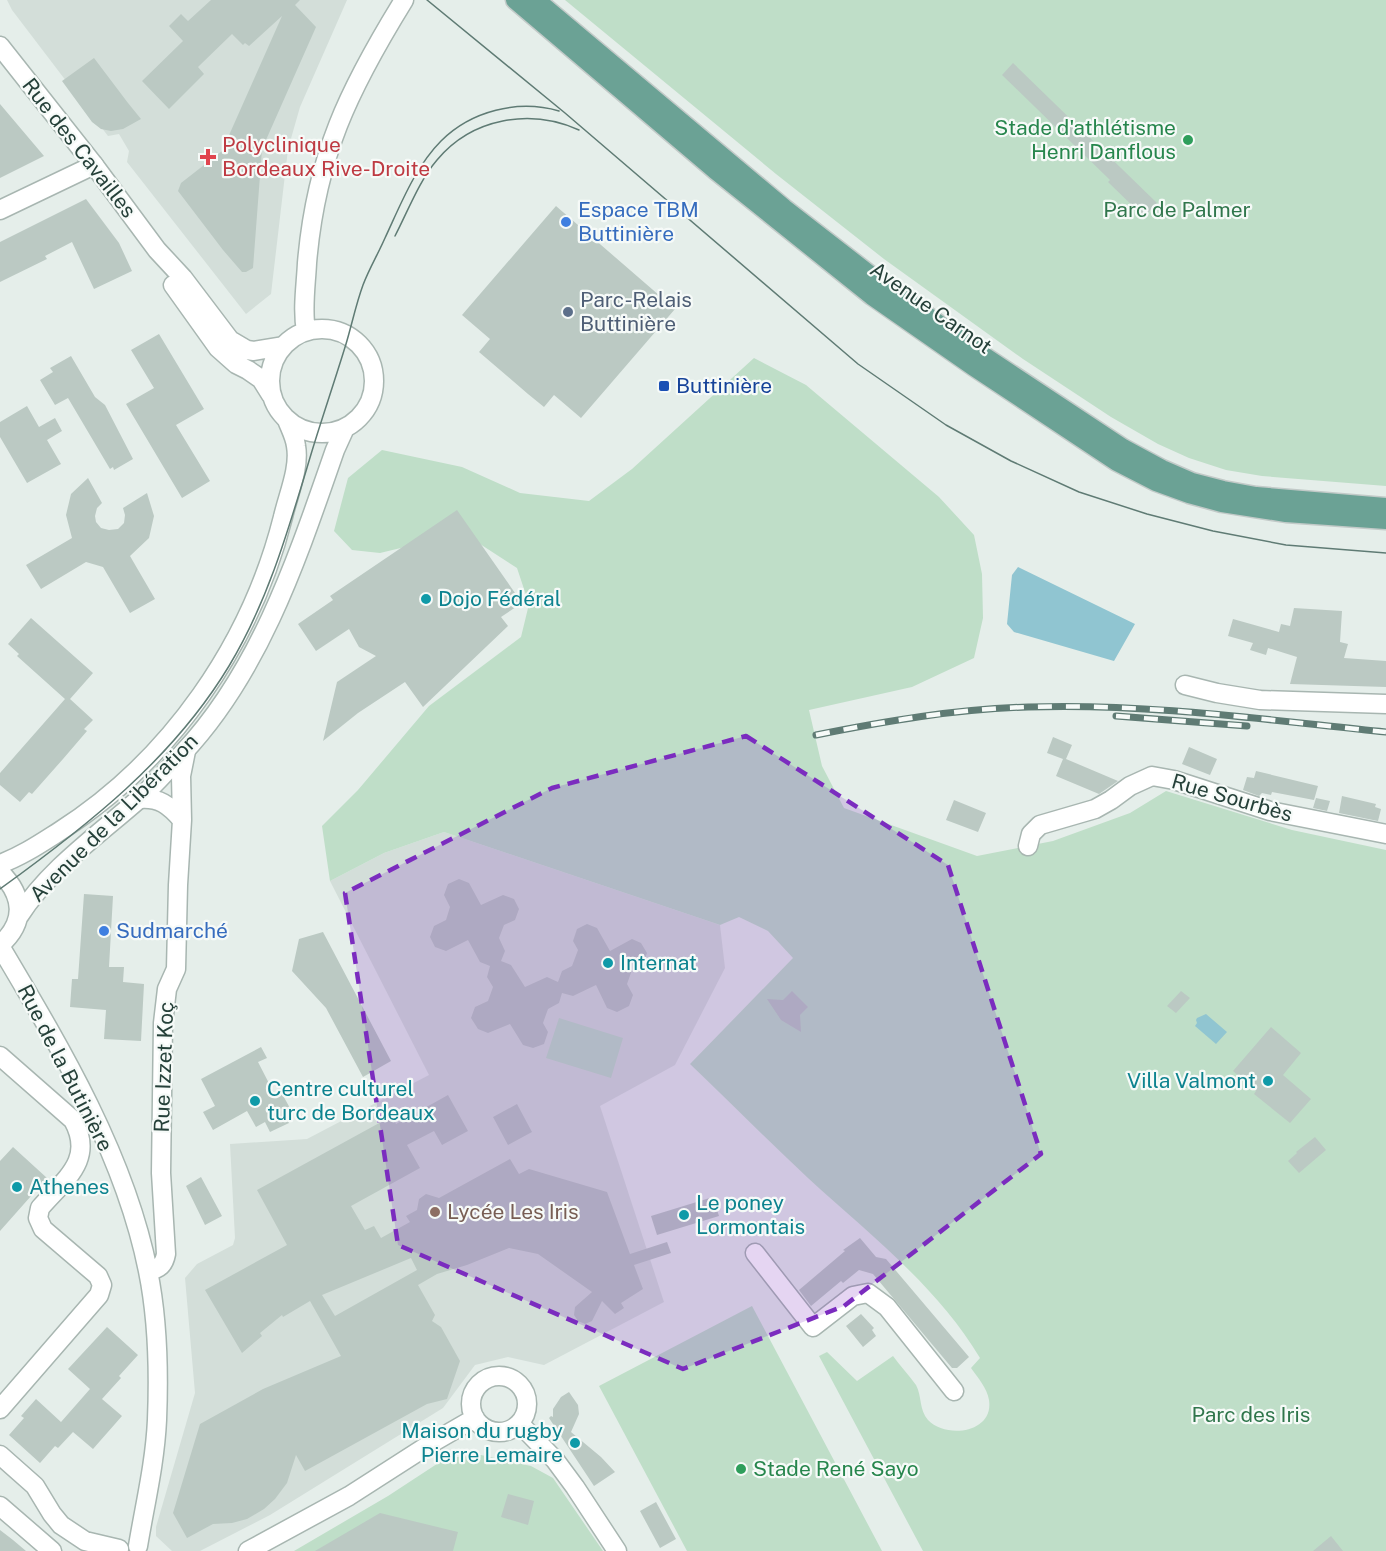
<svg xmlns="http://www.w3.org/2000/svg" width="1386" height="1551" viewBox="0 0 1386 1551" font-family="'Public Sans',sans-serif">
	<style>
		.built { fill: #d3ded9 }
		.green { fill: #bfdec8 }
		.water { fill: #90c5d1 }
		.building { fill: #bbc9c3; fill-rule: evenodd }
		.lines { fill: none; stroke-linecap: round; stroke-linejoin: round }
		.minor-casing { stroke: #a8b6b1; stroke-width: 21 }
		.tertiary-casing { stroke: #a8b6b1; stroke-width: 21 }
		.primary-casing { stroke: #c2cac8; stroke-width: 21 }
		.minor { stroke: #fff; stroke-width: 18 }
		.tertiary { stroke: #fff; stroke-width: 18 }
		.primary { stroke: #6ba295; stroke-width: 18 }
		.tram { stroke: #5f7b74; stroke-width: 1.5 }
		.rail-casing { stroke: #5f7b74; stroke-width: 7 }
		.rail { stroke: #f6faf8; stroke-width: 4.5; stroke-dasharray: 14; stroke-linecap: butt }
		.marked { fill: #7b2cbf; fill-opacity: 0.2; stroke: #7b2cbf; stroke-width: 4.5; stroke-dasharray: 12 8; stroke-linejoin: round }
		.leisure-dot { fill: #2e9e5b; stroke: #f6faf8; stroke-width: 2 }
		.health-dot { fill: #e0444e; stroke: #f6faf8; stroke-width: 2 }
		.shop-dot { fill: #3f7fe0; stroke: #f6faf8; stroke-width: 2 }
		.service-dot { fill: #5c6f8a; stroke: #f6faf8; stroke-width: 2 }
		.transit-dot { fill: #1a4fb4; stroke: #f6faf8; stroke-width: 2 }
		.culture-dot { fill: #0f9aa8; stroke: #f6faf8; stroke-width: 2 }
		.education-dot { fill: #8d6e63; stroke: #f6faf8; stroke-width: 2 }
		.labels { text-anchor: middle; stroke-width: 4.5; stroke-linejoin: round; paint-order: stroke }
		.leisure-label { font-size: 21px; fill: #27864d; stroke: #f6faf8; text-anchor: end }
		.health-label { font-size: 21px; fill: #be3a42; stroke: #f6faf8; text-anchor: start }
		.street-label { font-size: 21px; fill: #254039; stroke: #f6faf8 }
		.shop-label { font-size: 21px; fill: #366cbe; stroke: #f6faf8; text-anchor: start }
		.park-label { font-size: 21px; fill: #30764c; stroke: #f6faf8 }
		.service-label { font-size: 21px; fill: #4e5e75; stroke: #f6faf8; text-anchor: start }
		.transit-label { font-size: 21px; fill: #164399; stroke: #f6faf8; text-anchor: start }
		.culture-label { font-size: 21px; fill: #0d838f; stroke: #f6faf8; text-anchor: start }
		.education-label { font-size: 21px; fill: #785e54; stroke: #f6faf8; text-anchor: start }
	</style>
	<rect width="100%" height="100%" fill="#e5eeea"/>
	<!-- built -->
	<path class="built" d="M7,0H347L300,107L288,149L271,294L246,314L127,162L129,151L119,134L108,136L12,10Z
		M444,832L720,925L725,968L675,1065L600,1106L664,1302L544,1365L508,1357L475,1365L443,1408L270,1515L200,1551H172L156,1536V1527L195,1393L185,1278L197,1264L233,1245L235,1238L230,1144L307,1139L429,1075L330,881L384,853Z"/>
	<!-- green -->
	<path class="green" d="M565,0H1386V486L1262,476L1226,470L1189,458L1158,444L1111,417L1023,359L884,259L776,174Z
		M754,358L806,385L939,497L974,535L982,574L983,618L974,658L912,687L809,710L822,766L844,808L977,856L1053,841L1130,813L1166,791L1292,830L1386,850V1551H923L819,1356L827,1352L857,1381L893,1356C900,1366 909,1375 916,1385C922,1396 919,1410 928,1420C946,1439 994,1433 989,1400C987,1388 978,1378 971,1368L980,1358C937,1286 869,1234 808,1178C768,1141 730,1102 690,1064L793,958L768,931L739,917L720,925L444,832L384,853L330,881L322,826L358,790L429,706L521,637L529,604L517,568L463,533L380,553L352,550L334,531L348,478L382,450L462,467L520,493L589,501L632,469Z
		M559,1018L623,1038L611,1078L546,1058Z
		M752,1306L882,1551H687L599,1386Z
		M481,1455L531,1466L553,1478L603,1551H294L388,1496L446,1458Z"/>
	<!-- water -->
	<path class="water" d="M1018,567L1135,624L1114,661L1014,632L1007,624L1012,575Z
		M1206,1014L1227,1032L1216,1044L1195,1026L1197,1023L1196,1020L1197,1018Z"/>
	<!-- building -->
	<path class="building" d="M211,0H300L295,5L316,27L262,149L253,268L246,272H242L223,250L178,191L181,183L222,151L282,16L249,46L245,43L243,45L232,34L198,67L204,74L169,109L142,81L183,41L169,26L181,14L188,21Z
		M94,58L128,103L141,119L123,129L111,131L101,129L92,122L62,81Z
		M1013,63L1157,203L1144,217L1108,182L1110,180L1002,75Z
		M0,104L44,156L0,178Z
		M86,199L119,243L132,271L94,289L72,242L45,256L47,259L0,282V242Z
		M556,206L675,309L581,418L554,395L544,407L528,394L479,352L490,339L462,315Z
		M159,334L204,409L176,425L210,481L182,498L126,404L154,388L131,350Z
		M71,356L95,397L105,405L133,459L114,470L113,467L110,469L68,398L55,405L40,380L53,372L50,368Z
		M27,406L39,427L55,418L62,431L47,440L61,464L27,483L0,437V422Z
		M88,478L102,503L97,508L95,516L96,522L101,528L109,530L118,529L124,523L125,515L123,508L147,493L154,516L149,538L130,556L155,599L130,613L103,567L86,562L41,589L26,565L72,538L66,515L71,494Z
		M457,510L522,603L501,617L508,626L423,707L405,682L358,713L323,741L337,682L376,656L359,647L349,629L316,651L298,624L333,600L330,596Z
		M1294,608L1342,611L1340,642L1348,644L1344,658L1386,661V687L1290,684L1297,657L1268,648L1266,655L1250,650L1253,643L1228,636L1233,619L1279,632L1281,624L1290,626Z
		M31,618L93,673L70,699L93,720L84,729L87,731L63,759L32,794L29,792L20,802L0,785V773L65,699L17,656L19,654L8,644Z
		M1053,737L1072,745L1066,759L1118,781L1099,794L1056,776L1063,759L1047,753Z
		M1189,747L1217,759L1210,775L1182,764Z
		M1256,771L1318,786L1314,800L1272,792L1271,795L1262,793L1259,796L1243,790L1247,777L1254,778Z
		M1342,796L1376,804L1375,807L1381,809L1378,821L1339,813Z
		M1316,798L1330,801L1327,811L1313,808Z
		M954,800L986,813L978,832L946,820Z
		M459,879L469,883L481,905L503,895L514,899L519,909L515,920L504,925L499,938L505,951L501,961L511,965L525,987L547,977L558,982L562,971L572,966L578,950L573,941L577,929L587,924L597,928L610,951L632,939L641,943L647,953L643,964L632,970L627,984L633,995L629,1006L617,1012L607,1008L596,985L573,996L562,993L559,1003L548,1009L543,1023L548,1032L544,1044L533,1048L523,1045L510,1024L488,1033L478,1029L471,1018L475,1007L488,1001L493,987L487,977L490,966L480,962L468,940L446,951L435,947L430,937L434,926L446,920L450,907L444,895L448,884Z
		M84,894L113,896L109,967H124L123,982L144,984L141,1041L104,1039L106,1010L70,1007L72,979H78Z
		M323,932L391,1061L363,1077L326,1008L292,971L299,939Z
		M792,991L808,1007L800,1015L801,1032L781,1020L767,999L783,1000Z
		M1181,991L1190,998L1176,1013L1167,1006Z
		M1271,1027L1301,1053L1283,1075L1311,1099L1290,1123L1254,1094L1256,1091L1233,1071Z
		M261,1047L267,1058L258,1062L274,1093L280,1090L291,1110L285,1113L289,1123L270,1132L265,1122L256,1127L247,1111L213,1130L203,1112L215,1106L201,1079Z
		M448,1095L468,1131L442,1145L434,1131L407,1145L420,1168L351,1206L365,1230L374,1226L381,1238L410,1222L406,1216L417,1210L419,1199L426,1194L439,1198L510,1159L519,1174L529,1169L607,1192L630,1254L667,1242L671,1253L634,1265L643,1289L621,1303L624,1308L615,1314L602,1301L592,1321L585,1324L578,1321L574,1315L575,1307L592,1292L538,1254L509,1248L467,1265L437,1274L418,1285L435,1315L432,1321L441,1327L460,1361L447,1399L427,1404L305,1471L296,1455L287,1483L275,1499L264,1509L247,1519L232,1523L213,1524L187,1538L173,1513L200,1424L263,1389L341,1356L310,1301L283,1317L282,1315L260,1333L262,1336L242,1353L205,1290L287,1245L257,1190L392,1116L396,1124ZM411,1258L417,1270L335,1316L322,1295Z
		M517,1104L532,1132L508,1145L493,1117Z
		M1315,1137L1326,1150L1299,1173L1288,1161L1297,1153L1296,1152Z
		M13,1147L47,1178L0,1231V1161Z
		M201,1177L222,1216L205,1225L186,1186Z
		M713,1197L719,1216L657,1235L651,1216Z
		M860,1238L876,1257L886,1259L969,1357L957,1368H952L873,1274L859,1270L843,1283L841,1281L811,1306L799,1290L845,1251L843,1250Z
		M861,1314L874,1328L872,1330L876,1336L863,1347L846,1326Z
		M107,1327L138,1355L119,1376L121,1378L102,1399L122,1416L93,1449L73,1432L58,1448L55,1446L40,1463L9,1435L24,1418L21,1416L36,1399L61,1422L90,1389L68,1369Z
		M569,1392L578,1405L579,1414L571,1432L601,1457L615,1472L594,1486L549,1418L551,1416L553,1417V1409L561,1397Z
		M508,1494L534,1501L528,1525L501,1517Z
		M656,1502L676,1539L660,1548L640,1511Z
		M380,1513L458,1532L453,1551H315Z
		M0,1530L13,1540L26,1551H0Z
		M1331,1536L1343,1551H1313Z"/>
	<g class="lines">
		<defs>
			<path id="minor" d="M0,210L94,165
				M1185,685L1217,693L1260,700L1386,704
				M139,799C159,797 169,805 182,820
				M1028,846L1031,834L1040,825L1095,809L1111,800L1130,786L1152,776L1174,780L1270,811L1386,834
				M0,946C60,1047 125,1155 148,1271C158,1320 159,1371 157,1420C155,1463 145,1504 138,1546
				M0,1056L73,1120C95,1160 65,1179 40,1208L38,1218L43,1229L98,1276L102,1285L99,1295L0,1409
				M755,1253L813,1327L853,1296L868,1293L887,1307L954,1391
				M148,1271C159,1269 164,1265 166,1254L161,1173L163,1023L167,989L176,969L178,885L182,820L181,776L186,751
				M471 1404a28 28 0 1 1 56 0a28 28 0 1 1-56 0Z
				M520,1424L555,1460L575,1487L617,1551
				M0,1455L35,1486L52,1514L61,1525L85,1541L119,1549
				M0,1506L52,1551
				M248,1551L349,1496L430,1444L475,1418"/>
			<path id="tertiary" d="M0,46L94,165L157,250L183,278L230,340L247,350L254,351L283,346
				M173,285L218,348L236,364L248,370L261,379L271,395
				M270 381a52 52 0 1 1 104 0a52 52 0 1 1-104 0Z
				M306,331C302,309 306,285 307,263C316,156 349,89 404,0
				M0,864C22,856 41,843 60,831C171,760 251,644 283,517C288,495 300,468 296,446C295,437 290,428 287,420
				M0,872C24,896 26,922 0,945
				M19,916C49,869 97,836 139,799C154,785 169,769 183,753C261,670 298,556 335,450L345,428"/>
			<path id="primary" d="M515,0L715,170L872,296L974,367L1117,462L1156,482L1189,494L1222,503L1286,513L1386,520
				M536,0L784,208L878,281L981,354L1123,448L1162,469L1192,482L1223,490L1256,496L1386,507"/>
		</defs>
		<!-- minor casing -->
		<use href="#minor" class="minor-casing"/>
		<!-- tertiary casing -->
		<use href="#tertiary" class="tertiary-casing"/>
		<!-- primary casing -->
		<use href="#primary" class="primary-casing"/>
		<!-- minor -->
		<use href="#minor" class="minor"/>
		<!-- tertiary -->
		<use href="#tertiary" class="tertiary"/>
		<!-- primary -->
		<use href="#primary" class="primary"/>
		<!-- tram -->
		<path class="tram" d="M427,0L565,113L858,364L946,425L1011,461L1079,492L1147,514L1213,531L1286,545L1386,553
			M395,236C408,211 419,181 437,160C472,118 530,108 579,130
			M0,889C87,826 173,759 229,666C269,600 290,524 312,451C323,415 335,380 346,344C352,324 356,304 363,285C369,269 378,254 385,238C400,206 415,167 441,141C471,111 518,99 559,111"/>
		<defs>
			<path id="rail" d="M1116,716L1247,726
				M816,735C886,721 956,709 1028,707C1148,703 1267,720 1386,732"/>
		</defs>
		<!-- rail casing -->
		<use href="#rail" class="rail-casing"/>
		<!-- rail -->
		<use href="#rail" class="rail"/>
	</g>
	<!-- marked area -->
	<path class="marked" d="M746,736L948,865L1041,1154L844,1306L683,1369L398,1245L345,893L552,788Z"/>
	<!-- markers -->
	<g class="leisure-dot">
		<circle cx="1188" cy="140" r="6"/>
		<circle cx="741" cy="1469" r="6"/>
	</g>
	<path class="health-dot" d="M205 148h6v6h6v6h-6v6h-6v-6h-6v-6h6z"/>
	<g class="shop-dot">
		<circle cx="566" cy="222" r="6"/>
		<circle cx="104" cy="931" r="6"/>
	</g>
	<circle class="service-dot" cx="568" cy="312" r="6"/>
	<rect class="transit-dot" x="658" y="380" width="12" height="12" rx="3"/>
	<g class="culture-dot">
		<circle cx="426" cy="599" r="6"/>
		<circle cx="608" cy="963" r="6"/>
		<circle cx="1268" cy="1081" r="6"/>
		<circle cx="255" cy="1101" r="6"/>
		<circle cx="17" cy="1187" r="6"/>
		<circle cx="684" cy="1215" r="6"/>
		<circle cx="575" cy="1443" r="6"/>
	</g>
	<circle class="education-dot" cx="435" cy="1212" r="6"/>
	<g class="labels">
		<!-- leisure labels -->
		<g class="leisure-label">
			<text x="1176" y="135">Stade d'athlétisme<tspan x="1176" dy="24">Henri Danflous</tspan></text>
			<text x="753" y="1476" text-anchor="start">Stade René Sayo</text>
		</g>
		<!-- health labels -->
		<g class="health-label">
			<text x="222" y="152">Polyclinique<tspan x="222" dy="24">Bordeaux Rive-Droite</tspan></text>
		</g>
		<!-- street labels -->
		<g class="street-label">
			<text transform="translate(79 148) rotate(52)" y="7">Rue des Cavailles</text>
			<text transform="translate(931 308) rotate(35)" y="7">Avenue Carnot</text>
			<text transform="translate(1232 798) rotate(16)" y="7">Rue Sourbès</text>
			<text transform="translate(114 818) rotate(-45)" y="7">Avenue de la Libération</text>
			<text transform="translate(164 1067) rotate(-88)" y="7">Rue Izzet Koç</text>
			<text transform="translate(65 1068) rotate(63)" y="7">Rue de la Butinière</text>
		</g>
		<!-- shop labels -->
		<g class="shop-label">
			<text x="578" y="217">Espace TBM<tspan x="578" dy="24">Buttinière</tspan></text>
			<text x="116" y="938">Sudmarché</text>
		</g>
		<!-- park labels -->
		<g class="park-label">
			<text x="1177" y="217">Parc de Palmer</text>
			<text x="1251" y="1422">Parc des Iris</text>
		</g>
		<!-- service labels -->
		<g class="service-label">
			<text x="580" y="307">Parc-Relais<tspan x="580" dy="24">Buttinière</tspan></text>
		</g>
		<!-- transit labels -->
		<g class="transit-label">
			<text x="676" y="393">Buttinière</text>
		</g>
		<!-- culture labels -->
		<g class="culture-label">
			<text x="438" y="606">Dojo Fédéral</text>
			<text x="620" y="970">Internat</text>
			<text x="1256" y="1088" text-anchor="end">Villa Valmont</text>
			<text x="267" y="1096">Centre culturel<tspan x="267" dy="24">turc de Bordeaux</tspan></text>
			<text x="29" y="1194">Athenes</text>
			<text x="696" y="1210">Le poney<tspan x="696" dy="24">Lormontais</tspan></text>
			<text x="563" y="1438" text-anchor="end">Maison du rugby<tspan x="563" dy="24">Pierre Lemaire</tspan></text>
		</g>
		<!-- education labels -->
		<g class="education-label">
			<text x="447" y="1219">Lycée Les Iris</text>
		</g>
	</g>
</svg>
